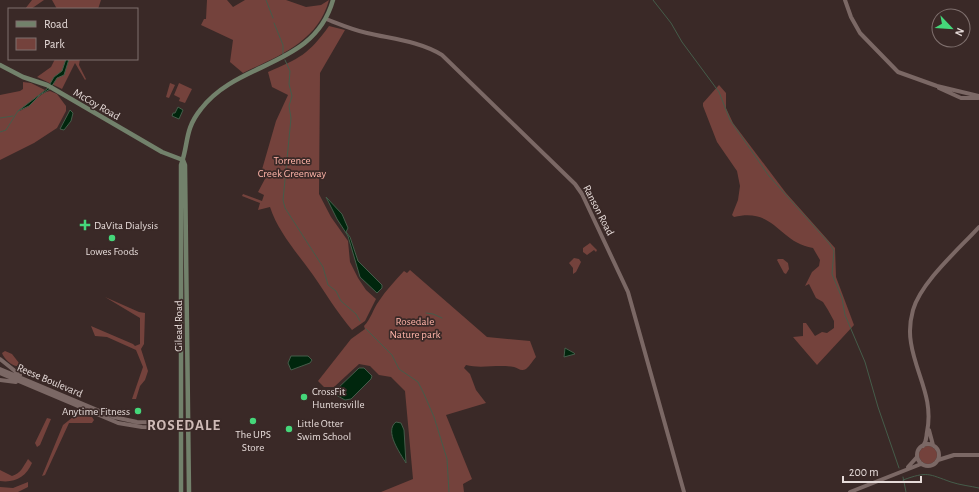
<svg xmlns="http://www.w3.org/2000/svg" width="979" height="492" viewBox="0 0 979 492" font-family="'Alegreya Sans',sans-serif">
	<style>
		.green { fill: #74423c }
		.water { fill: #00260d; stroke: #455c4a }
		.lines { fill: none; stroke-linecap: round; stroke-linejoin: round }
		.stream { stroke: #455c4a; stroke-width: 1 }
		.tertiary { stroke: #7b6865; stroke-width: 4 }
		.secondary { stroke: #72816b; stroke-width: 4.5 }
		.poi-dot { fill: #45d77a; stroke: #3a2927; stroke-width: 1.5 }
		.labels { text-anchor: middle; stroke-width: 3.5; stroke-linejoin: round; paint-order: stroke }
		.street-label { font-size: 11px; fill: #e6dbd9; stroke: #3a2927 }
		.park-label { font-size: 11px; fill: #ffb4a9; stroke: #3a2927 }
		.poi-label { font-size: 11px; fill: #e6dbd9; stroke: #3a2927; text-anchor: start }
		.district-label { font-size: 15px; font-weight: bold; letter-spacing: 1px; fill: #cfbab6; stroke: #3a2927 }
	</style>
	<rect width="100%" height="100%" fill="#3a2927"/>
	<!-- green -->
	<path class="green" d="M32,0H44L31,9H25Z
		M52,0H101L98,9H57Z
		M207,0H227L233,7L245,0H286L306,7L321,5L329,0C318,42 278,56 243,73L230,62L233,40L201,25L204,19H206Z
		M329,26L345,30L320,73L319,194L331,217L348,241L350,262L358,278L366,290L376,299L365,321L352,330C337,312 326,294 313,275C298,254 278,232 270,207L258,210L260,203L242,196L243,194L262,201L264,195L258,192L266,177L261,173L276,121L288,95L272,87L268,72C300,58 308,55 329,26Z
		M55,59H80L79,65L86,79L85,80L75,63L62,89L37,77L51,67Z
		M23,82L31,83L45,90L19,111C32,107 38,93 50,91L57,94L66,106V111L57,128L34,143L0,160V95L20,91L23,89Z
		M170,83L175,85L169,98L166,97Z
		M179,83L192,89L185,103L179,101L180,98L174,95Z
		M719,85L726,93V108L733,123L786,193L835,248L836,277L854,325L817,365L793,337L803,336V323H806L815,336L822,332L827,333L834,328V321L828,310L823,302L816,298L809,284L805,286L812,272L819,266L820,260L813,248C778,242 775,207 734,217L732,215L738,200L740,186L737,171L717,142L703,106V103Z
		M590,243L597,250L596,252L594,250L587,255L583,252V248Z
		M574,258L579,259L581,262L576,272L573,274V268L569,263Z
		M778,259H783L788,263L789,269L786,274L784,273L777,260Z
		M410,270L487,337L530,341L536,357C533,360 530,366 526,369C521,372 518,368 514,367C498,364 481,369 466,365L464,368L470,374L476,390L486,403L446,415L472,479L463,484L464,492H381L413,479L405,391L391,377L379,375L370,366L359,364L334,387H324L318,381L351,339L365,329L364,326C371,319 373,309 379,301C386,290 395,281 404,271L407,273Z
		M105,297L139,312L145,313L144,344L141,349L148,371L145,380L140,386L136,399H132L143,367L136,350L107,337L95,336L91,326L133,344L135,346L140,344V318Z
		M5,351L12,354L19,363L17,366C12,366 4,359 2,353Z
		M87,416L92,417L94,420L92,423H69L45,475L42,476L63,425L73,417Z
		M47,418L51,419L40,445L37,447L35,443Z
		M919 455a9 9 0 1 1 18 0a9 9 0 1 1-18 0Z
		M28,459L32,463C26,477 15,483 0,481V470L12,476C21,473 23,467 28,459Z
		M28,482V487L18,492H0V487L13,488Z"/>
	<!-- water -->
	<path class="water" d="M66,59H69L64,75L57,78L50,89L40,95L29,106L18,111L47,89L54,77L62,71Z
		M178,107L183,110L179,119L172,116L173,113H175Z
		M70,110L73,113L71,121L64,130L60,129Z
		M326,197L342,214L348,228L346,232L350,237L358,261L382,285V288L377,293L360,277L348,236L337,219Z
		M565,348L574,353L575,354L564,357Z
		M291,356H308L312,360L310,363L291,370L288,363Z
		M359,368H364L372,376L371,379L351,399L345,400L336,395L335,391Z
		M396,422L401,423L404,430L406,463C400,453 384,431 396,422Z"/>
	<g class="lines">
		<!-- stream -->
		<path class="stream" d="M266,0L273,18
			M653,0L671,23L682,42L719,92L730,120L769,176L829,243L834,251L832,274L842,298L845,315L865,362L878,407L899,468
			M274,23L283,45V54
			M285,60L290,71L289,84L292,96L289,106L291,118L283,200L285,208L323,267L328,285L336,291L341,301L356,314L360,321
			M0,118L13,116
			M0,132L6,130L18,111
			M426,313L433,314L442,318
			M366,329L392,355L399,369L418,382L424,394L434,417L447,459L449,492
			M903,477L906,492
			M903,480C928,471 928,474 951,482C960,485 970,486 979,488"/>
		<!-- tertiary -->
		<path class="tertiary" d="M845,0L851,17L860,33L898,72L937,86L979,96
			M326,19C339,24 353,30 367,33C392,39 419,41 442,55L575,184L582,194L628,292L684,492
			M939,88L961,98H978
			M0,359L20,375
			M0,369L114,417L137,422L187,423
			M0,373L118,423L142,427L188,428
			M0,380L16,382
			M929,430L933,445
			M917 455a11 11 0 1 1 22 0a11 11 0 1 1-22 0Z
			M923,446C927,441 926,437 927,432C934,398 916,375 911,343C909,332 910,321 913,310C921,282 959,249 979,227
			M938,460L954,455H979
			M908,467L917,457
			M850,492L921,464"/>
		<!-- secondary -->
		<path class="secondary" d="M0,65L23,77L47,85L162,152L183,160
			M183,160L185,165L189,492
			M181,492V165C189,143 184,130 201,109C238,60 314,68 333,0"/>
	</g>
	<!-- markers -->
	<g class="poi-dot">
		<path d="M83 219h4v4h4v4h-4v4h-4v-4h-4v-4h4z"/>
		<circle cx="112" cy="238" r="4"/>
		<circle cx="304" cy="397" r="4"/>
		<circle cx="138" cy="411" r="4"/>
		<circle cx="253" cy="421" r="4"/>
		<circle cx="289" cy="429" r="4"/>
	</g>
	<g class="labels">
		<!-- street labels -->
		<g class="street-label">
			<text transform="translate(97 104) rotate(30)" y="4">McCoy Road</text>
			<text transform="translate(599 210) rotate(63)" y="4">Ranson Road</text>
			<text transform="translate(178 326) rotate(-90)" y="4">Gilead Road</text>
			<text transform="translate(50 380) rotate(23)" y="4">Reese Boulevard</text>
		</g>
		<!-- park labels -->
		<g class="park-label">
			<text x="292" y="164">Torrence<tspan x="292" dy="13">Creek Greenway</tspan></text>
			<text x="415" y="325">Rosedale<tspan x="415" dy="13">Nature park</tspan></text>
		</g>
		<!-- poi labels -->
		<g class="poi-label">
			<text x="94" y="229">DaVita Dialysis</text>
			<text x="112" y="255" text-anchor="middle">Lowes Foods</text>
			<text x="312" y="395">CrossFit<tspan x="312" dy="13">Huntersville</tspan></text>
			<text x="130" y="415" text-anchor="end">Anytime Fitness</text>
			<text x="297" y="427">Little Otter<tspan x="297" dy="13">Swim School</tspan></text>
			<text x="253" y="438" text-anchor="middle">The UPS<tspan x="253" dy="13">Store</tspan></text>
		</g>
		<!-- district labels -->
		<g class="district-label">
			<text x="184" y="430">ROSEDALE</text>
		</g>
	</g>
	<!-- legend -->
	<rect x="8" y="8" width="130" height="52" fill="#3a2927" stroke="#7f706e"/>
	<rect x="16" y="21" width="20" height="6" fill="#72816b" stroke="#7f706e"/>
	<text x="44" y="28" font-size="12" fill="#e6dbd9">Road</text>
	<rect x="16" y="38" width="20" height="12" fill="#74423c" stroke="#7f706e"/>
	<text x="44" y="48" font-size="12" fill="#e6dbd9">Park</text>
	<!-- north arrow -->
	<g transform="translate(951 28) rotate(115)"><circle r="19" fill="#3a2927" stroke="#7f706e"/>
	<path d="M0-3L7 15L0 10L-7 15Z" fill="#45d77a"/>
	<text y="-6" font-size="11" font-weight="bold" text-anchor="middle" fill="#e6dbd9">N</text>
	</g>
	<!-- scale -->
	<path d="M843 476v6h78v-6" fill="none" stroke="#e6dbd9" stroke-width="2"/>
	<text x="849" y="476" font-size="12" fill="#e6dbd9" stroke="#3a2927" stroke-width="3" paint-order="stroke">200 m</text>
</svg>
